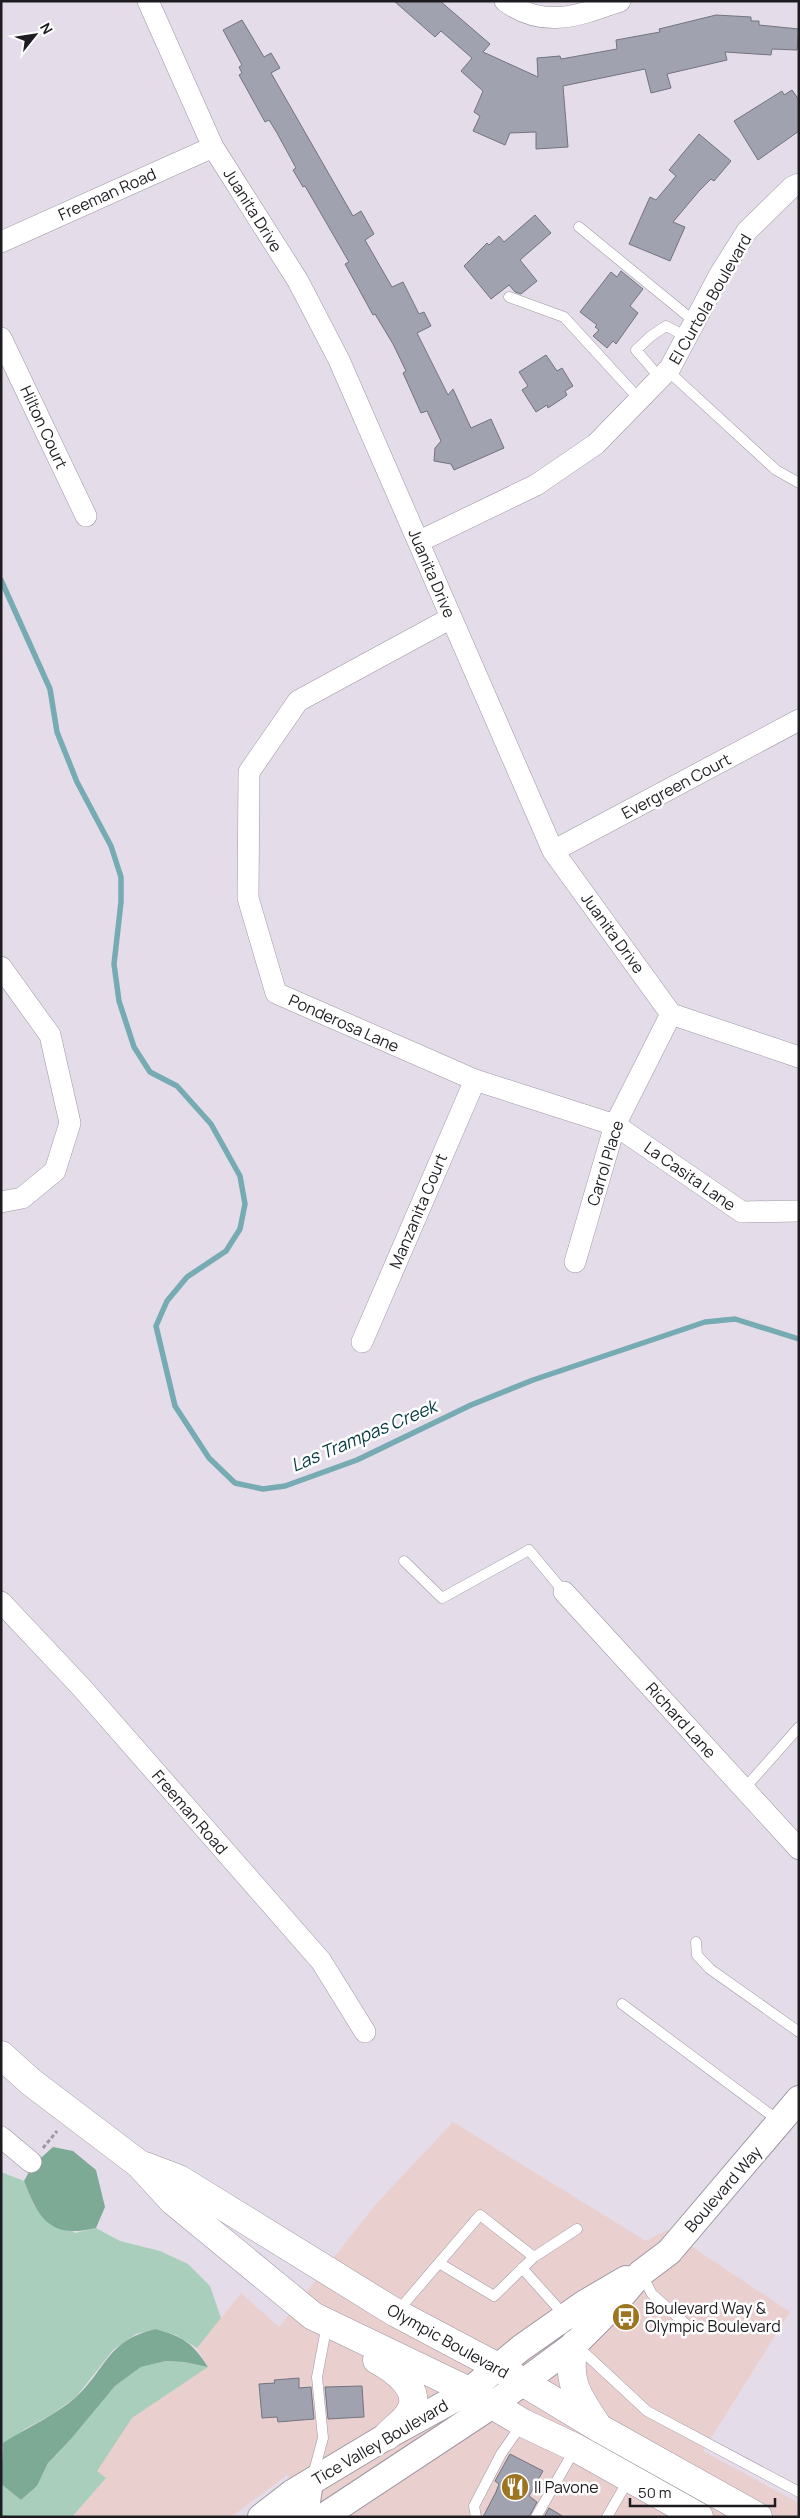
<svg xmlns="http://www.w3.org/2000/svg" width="800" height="2518" viewBox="0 0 800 2518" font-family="Manrope,sans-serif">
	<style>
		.commercial { fill: #eacfcf }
		.green { fill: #a9cebc }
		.forest { fill: #7daa95 }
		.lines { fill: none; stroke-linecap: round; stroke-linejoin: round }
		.stream { stroke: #76abb4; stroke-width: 5.5 }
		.building { fill: #a1a2af; stroke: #737380 }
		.service-casing { stroke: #9e96a2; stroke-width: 11 }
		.minor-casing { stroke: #9e96a2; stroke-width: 22 }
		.tertiary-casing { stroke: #9e96a2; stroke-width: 28 }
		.secondary-casing { stroke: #9e96a2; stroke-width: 29 }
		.path { stroke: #9d97a1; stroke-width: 3; stroke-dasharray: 4 2.5; stroke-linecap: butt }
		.service { stroke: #fff; stroke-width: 10 }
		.minor { stroke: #fff; stroke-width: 21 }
		.tertiary { stroke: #fff; stroke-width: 26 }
		.secondary { stroke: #fff; stroke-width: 28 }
		.labels { text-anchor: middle; stroke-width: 5; stroke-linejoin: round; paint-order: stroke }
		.street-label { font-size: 16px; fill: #1f1c21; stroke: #fff }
		.poi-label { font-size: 16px; fill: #1f1c21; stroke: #fff; text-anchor: start }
		.water-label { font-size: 18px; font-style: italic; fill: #063a42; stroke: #fff }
	</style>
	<rect width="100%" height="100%" fill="#e5dce9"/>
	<!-- commercial -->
	<path class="commercial" d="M453,2122L646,2241L667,2230L790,2312L703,2451L799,2503V2517H315L287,2475L231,2517H72L106,2478L96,2471L132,2418L208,2367L197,2348L241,2293L279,2327L376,2204Z"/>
	<!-- green -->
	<path class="green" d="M1,2172L24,2181L34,2205L75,2233L96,2228L120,2241L160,2251L188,2264L210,2286L221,2318L197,2348L176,2335L155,2329L136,2334L113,2350L76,2397L51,2415L25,2429L1,2448Z
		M166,2361L184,2362L208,2367L132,2418L97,2471L106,2478L72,2517H1V2484L21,2500L37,2486L48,2463L71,2439L115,2386L141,2367Z"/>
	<!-- forest -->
	<path class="forest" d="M53,2147L73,2151L96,2170L105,2207L96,2228C51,2239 39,2220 24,2181L33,2165Z
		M155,2329C182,2336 193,2343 208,2367L184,2362L166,2361L141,2367L115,2386L71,2439L48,2463L37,2486L21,2500L1,2484L3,2443C26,2428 54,2416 75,2398C108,2368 105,2342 155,2329Z"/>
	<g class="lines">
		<!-- stream -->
		<path class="stream" d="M1,580L50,689L57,732L77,782L111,846L121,877V902L114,964L119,1001L134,1047L150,1072L177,1086L211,1124L240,1176L245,1204L240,1229L226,1251L187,1277L167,1301L156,1326L175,1406L209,1458L235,1483L263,1489L285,1486L357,1460L471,1405L533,1380L705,1322L735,1319L799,1339"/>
	</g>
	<!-- building -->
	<path class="building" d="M394,1H440L490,44L483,52L538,77L537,58L560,56L561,59L617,49L616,40L660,32L659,29L716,15L751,17V21H759V25L799,29L797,50L772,49L771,55L725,52L727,60L667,74L671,88L651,93L645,69L563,86L568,147L536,149V132L510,133L505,145L473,131L480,116L474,112L483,91L461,71L472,58L441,31L435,37Z
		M242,20L264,57L271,53L280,68L271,73L353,216L361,211L374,234L365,240L392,287L403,282L419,314L424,312L431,326L417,333L448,395L453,389L471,428L491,419L504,448L454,470L451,464L434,461L435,448L441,441L427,411L421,413L403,373L406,371L393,344L375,314L373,315L345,264L349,262L305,186L303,187L293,170L296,168L277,133L269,120L265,122L239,75L242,73L239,67L242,65L223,30Z
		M792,90L799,100V131L758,160L734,121L782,91L784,95Z
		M699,134L731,161L714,181L711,179L699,191L673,222L685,227L670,261L629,244L650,197L656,200L676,176L669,170Z
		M535,215L551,233L520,260L537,281L521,294L515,292L509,285L491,299L464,266L487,243L489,245L499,236L504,242Z
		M621,271L643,289L630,306L638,313L616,344L613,341L607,348L593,336L599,330L595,327L597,325L580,312L611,272L617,277Z
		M546,355L557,371L562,368L573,386L565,391L567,395L563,398L548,408L547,405L536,412L522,390L528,386L519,372Z
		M299,2378V2388L311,2387L314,2419L278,2422L277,2417L262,2418L259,2384L275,2383L274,2380Z
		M362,2386L364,2417L328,2419L325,2387Z
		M510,2454L543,2471L529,2496L537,2502L529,2517H483L496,2492L499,2484L495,2481Z
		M549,2508L564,2517H544Z"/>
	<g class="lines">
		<defs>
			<path id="service" d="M579,227L695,322
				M509,297L564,317L640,400
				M668,371L776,470L799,483
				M661,379L636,350L651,336L666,326L687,337
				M404,1561L442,1598L529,1550L564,1592
				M744,1789L799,1727
				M696,1942L697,1955L710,1969L799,2032
				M622,2004L779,2121
				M534,2257L577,2229
				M522,2268L565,2316
				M642,2275L652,2294L689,2327
				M397,2312C424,2280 452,2248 480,2215L534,2257L494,2296L439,2263
				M577,2346L647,2411L799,2492
				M313,2475L323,2438L317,2377L327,2324
				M476,2517L474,2506L501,2454L522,2424
				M536,2517L575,2449
				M607,2517L629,2479"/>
			<path id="minor" d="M148,1L213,147L298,281L339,360L553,851L671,1014L799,1057
				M505,1C544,30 580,15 620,1
				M1,242L213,147
				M1,338L86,516
				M420,541L536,485L596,444L670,368L720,274L747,231L792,187L799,184
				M451,618L298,701L249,772L248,898L276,993L475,1080L615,1125L742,1212L799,1211
				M553,851L799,720
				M1,967L50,1035L70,1123L55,1171L22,1198L1,1202
				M575,1262L615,1125L671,1014
				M362,1342L475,1080
				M564,1592L799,1849
				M1,1602L82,1688L321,1961L365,2032
				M1,2137L31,2162"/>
			<path id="tertiary" d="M261,2517L292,2493L387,2436L469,2391L521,2348L585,2303L626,2279
				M293,2517L306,2508L310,2482
				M323,2517L491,2406L575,2344L613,2306L641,2273L669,2252L799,2099"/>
			<path id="secondary" d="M1,2055L31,2082L139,2164L173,2201L313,2316L469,2391L523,2423L576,2448L699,2517
				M145,2166L179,2179L396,2313L498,2367L599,2428L758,2517
				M575,2344C565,2379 578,2397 597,2425
				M377,2360C392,2368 422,2388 411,2410C407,2420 394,2428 387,2436"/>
		</defs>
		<!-- service casing -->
		<use href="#service" class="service-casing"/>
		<!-- minor casing -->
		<use href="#minor" class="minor-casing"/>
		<!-- tertiary casing -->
		<use href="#tertiary" class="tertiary-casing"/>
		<!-- secondary casing -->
		<use href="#secondary" class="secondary-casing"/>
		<!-- path -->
		<path class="path" d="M43,2148L57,2131"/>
		<!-- service -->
		<use href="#service" class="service"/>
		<!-- minor -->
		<use href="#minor" class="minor"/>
		<!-- tertiary -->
		<use href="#tertiary" class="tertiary"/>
		<!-- secondary -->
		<use href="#secondary" class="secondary"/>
	</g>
	<!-- icons -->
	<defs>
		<symbol id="bus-disc" viewBox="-11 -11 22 22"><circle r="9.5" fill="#9d7422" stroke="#fff"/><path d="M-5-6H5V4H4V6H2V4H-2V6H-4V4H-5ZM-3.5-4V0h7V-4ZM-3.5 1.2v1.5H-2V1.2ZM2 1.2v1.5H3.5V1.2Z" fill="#fff"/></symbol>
		<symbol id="restaurant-disc" viewBox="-11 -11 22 22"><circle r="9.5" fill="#9d7422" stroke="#fff"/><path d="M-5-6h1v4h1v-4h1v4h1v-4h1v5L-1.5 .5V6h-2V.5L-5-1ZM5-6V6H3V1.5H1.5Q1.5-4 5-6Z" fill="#fff"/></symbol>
	</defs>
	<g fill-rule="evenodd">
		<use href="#bus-disc" x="610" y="2301" width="32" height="32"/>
		<use href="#restaurant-disc" x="499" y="2471" width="32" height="32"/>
	</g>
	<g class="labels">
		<!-- street labels -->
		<g class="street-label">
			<text transform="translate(107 194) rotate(-24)" y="6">Freeman Road</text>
			<text transform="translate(253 210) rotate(58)" y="6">Juanita Drive</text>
			<text transform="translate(710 299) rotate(-60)" y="6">El Curtola Boulevard</text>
			<text transform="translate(44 427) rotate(65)" y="6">Hilton Court</text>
			<text transform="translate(432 573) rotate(67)" y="6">Juanita Drive</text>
			<text transform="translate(676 786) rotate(-28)" y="6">Evergreen Court</text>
			<text transform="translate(613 933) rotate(54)" y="6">Juanita Drive</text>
			<text transform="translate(344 1023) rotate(24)" y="6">Ponderosa Lane</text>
			<text transform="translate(605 1163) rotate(-73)" y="6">Carrol Place</text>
			<text transform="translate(690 1176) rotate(35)" y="6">La Casita Lane</text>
			<text transform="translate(418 1211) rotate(-67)" y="6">Manzanita Court</text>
			<text transform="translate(681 1720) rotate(48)" y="6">Richard Lane</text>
			<text transform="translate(190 1812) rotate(49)" y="6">Freeman Road</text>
			<text transform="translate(723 2189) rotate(-49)" y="6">Boulevard Way</text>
			<text transform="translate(448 2341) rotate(29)" y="6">Olympic Boulevard</text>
			<text transform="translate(380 2442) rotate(-30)" y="6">Tice Valley Boulevard</text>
		</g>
		<!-- poi labels -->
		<g class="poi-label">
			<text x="645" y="2314">Boulevard Way &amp;<tspan x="645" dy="18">Olympic Boulevard</tspan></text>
			<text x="534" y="2493">Il Pavone</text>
		</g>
		<!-- water labels -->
		<g class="water-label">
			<text transform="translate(364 1436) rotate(-23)" y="6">Las Trampas Creek</text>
		</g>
	</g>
	<!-- border -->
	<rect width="800" height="2518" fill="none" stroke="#1f1c21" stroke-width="5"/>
	<!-- north arrow -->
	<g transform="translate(35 35) rotate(60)" stroke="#ffffff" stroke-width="4" paint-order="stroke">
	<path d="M0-4L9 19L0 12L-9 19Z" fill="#1f1c21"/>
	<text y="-8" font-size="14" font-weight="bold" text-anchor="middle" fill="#1f1c21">N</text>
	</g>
	<!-- scale -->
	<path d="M630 2498v8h145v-8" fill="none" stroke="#1f1c21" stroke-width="2.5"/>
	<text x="638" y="2498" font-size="15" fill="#1f1c21" stroke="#ffffff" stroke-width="4" paint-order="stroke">50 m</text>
</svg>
